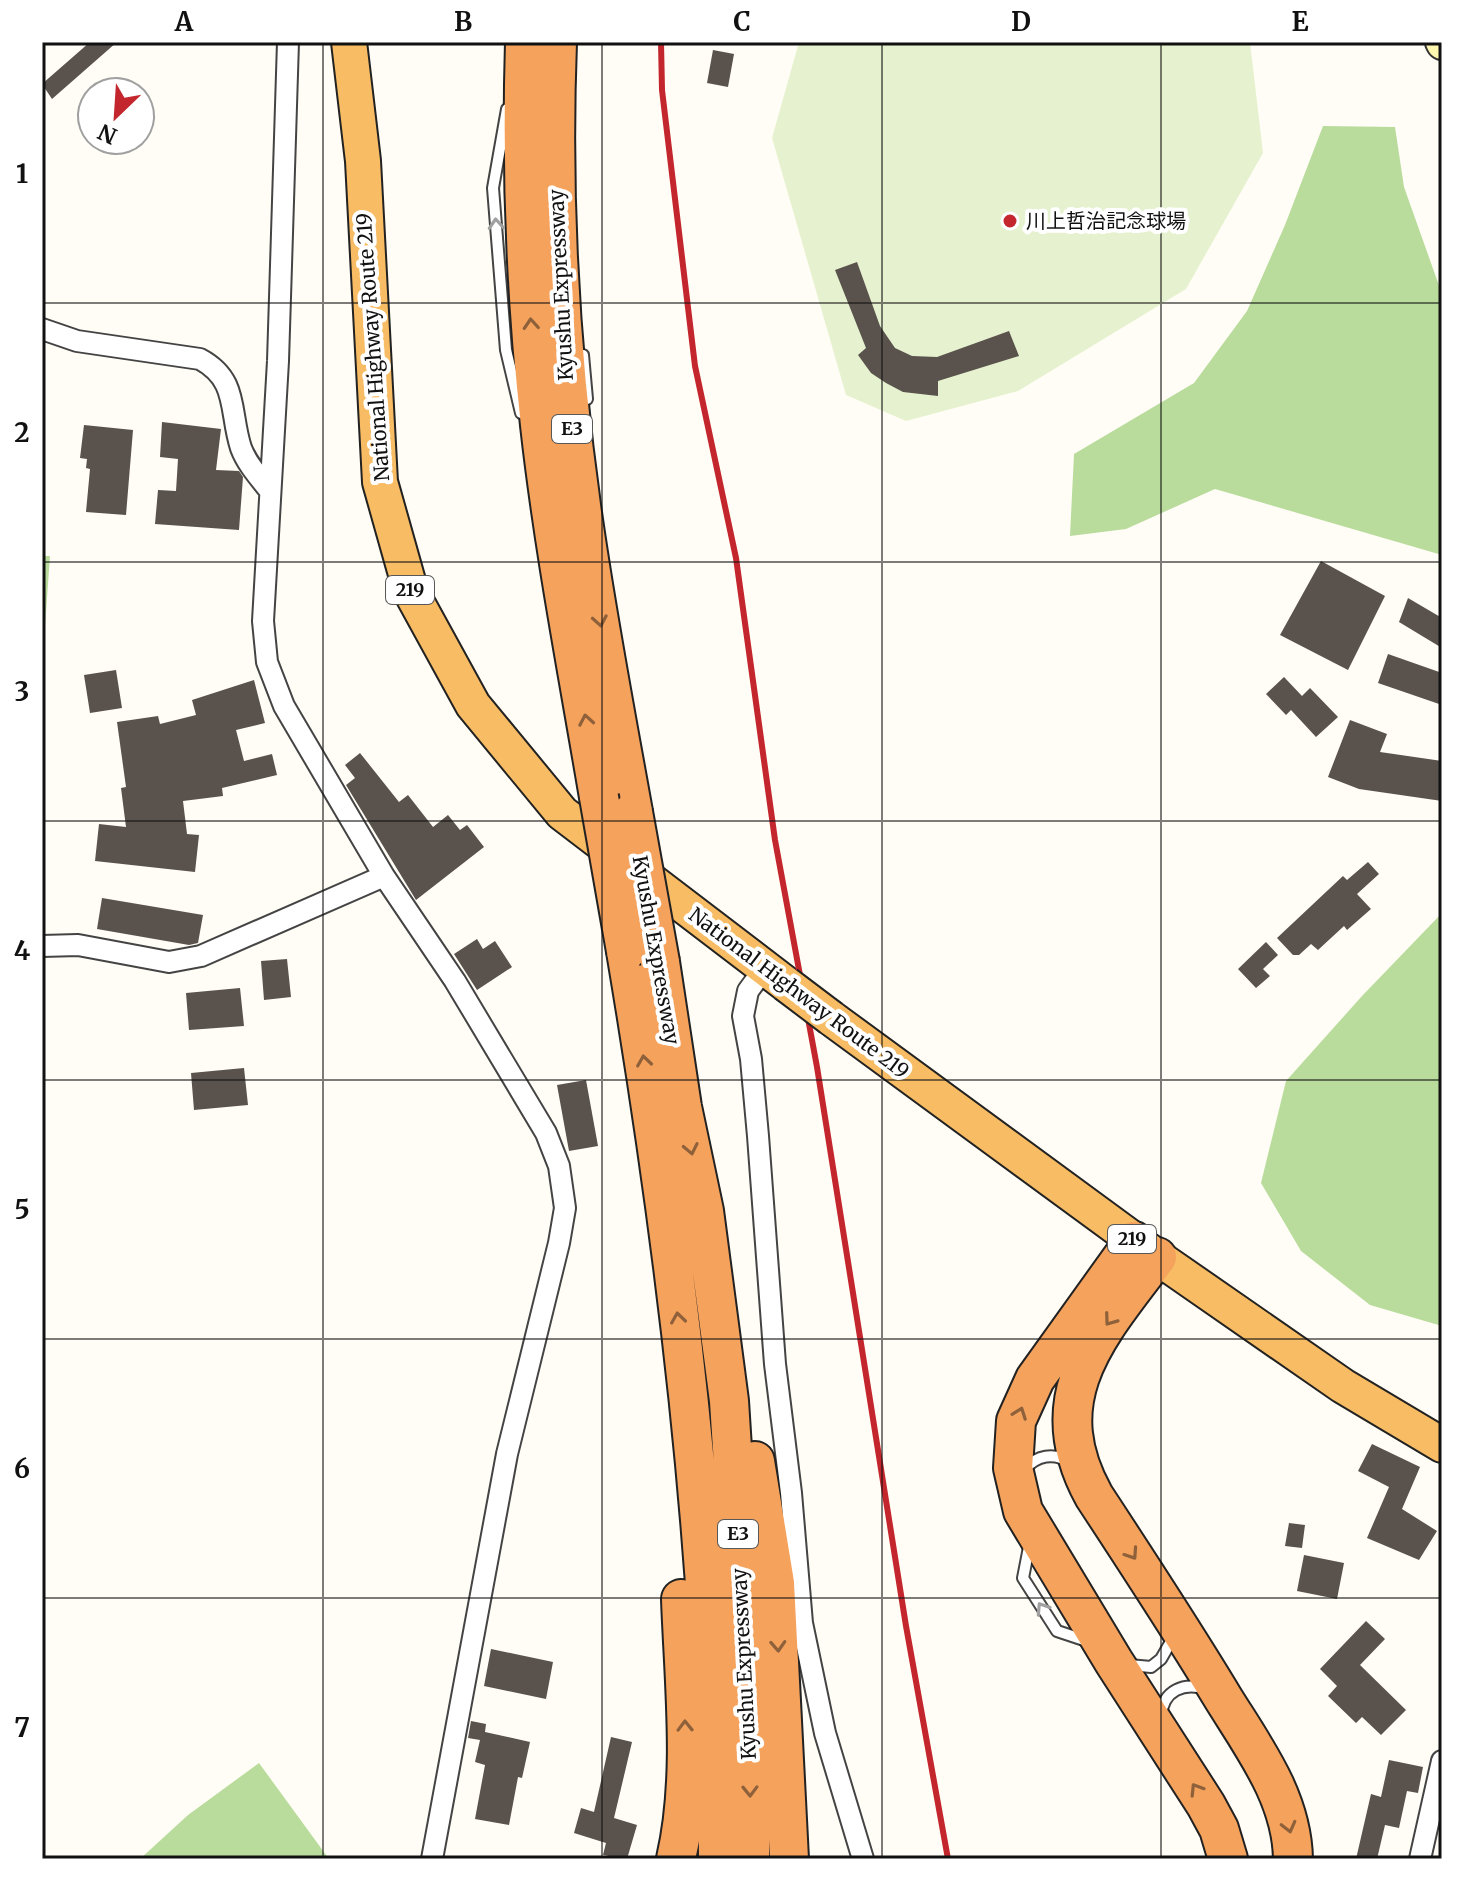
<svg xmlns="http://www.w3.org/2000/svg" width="1484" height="1901" viewBox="0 0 1484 1901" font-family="Merriweather,'Noto Sans JP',serif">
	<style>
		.forest { fill: #b9dc9c }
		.pitch { fill: #e6f2cf }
		.building { fill: #5a524d }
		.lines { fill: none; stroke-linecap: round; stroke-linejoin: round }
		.service-casing { stroke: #444; stroke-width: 14 }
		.minor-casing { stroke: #444; stroke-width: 24 }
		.secondary-casing { stroke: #333; stroke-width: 34 }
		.trunk-casing { stroke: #222; stroke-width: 38 }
		.motorway-casing { stroke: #222; stroke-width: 42 }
		.service { stroke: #fff; stroke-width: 10 }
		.minor { stroke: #fff; stroke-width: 20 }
		.secondary { stroke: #fff6b0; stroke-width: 30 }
		.trunk { stroke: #f7bc64; stroke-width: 34 }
		.motorway { stroke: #f5a25d; stroke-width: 38 }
		.rail { stroke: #c4262e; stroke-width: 6 }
		.trunk-bridge-casing { stroke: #222; stroke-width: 38; stroke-linecap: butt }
		.motorway-bridge-casing { stroke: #222; stroke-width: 42; stroke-linecap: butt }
		.trunk-bridge { stroke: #f7bc64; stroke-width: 34 }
		.motorway-bridge { stroke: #f5a25d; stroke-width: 38 }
		.oneway { stroke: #a0a0a0 }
		.oneway2 { stroke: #8e613b }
		.grid { fill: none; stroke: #111; stroke-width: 2; stroke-opacity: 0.55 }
		.poi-dot { fill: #c4262e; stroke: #fff; stroke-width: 3 }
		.labels { text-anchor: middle; stroke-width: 8; stroke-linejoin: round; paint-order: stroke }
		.shield { fill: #fff; stroke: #585858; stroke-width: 2 }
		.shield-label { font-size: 18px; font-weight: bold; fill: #111 }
		.poi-label { font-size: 20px; fill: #111; stroke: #fff; text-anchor: start }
		.street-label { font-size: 20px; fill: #111; stroke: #fff }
		.neatline { fill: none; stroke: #111; stroke-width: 3 }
		.grid-label { font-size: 26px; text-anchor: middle; font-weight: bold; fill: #111 }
	</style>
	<rect width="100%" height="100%" fill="#fffdf5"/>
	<!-- forest -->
	<path class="forest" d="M1323,126L1395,127L1404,187L1442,294V555L1215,489L1126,529L1070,536L1074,454L1194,383L1247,311L1285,225Z
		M42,556H50L42,668Z
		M1442,913V1326L1370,1305L1301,1251L1261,1183L1286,1081L1362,996Z
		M259,1763L329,1859H140L188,1815Z"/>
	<!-- pitch -->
	<path class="pitch" d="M799,42H1250L1263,153L1186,289L1018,391L906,421L846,395L772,138Z"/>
	<!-- building -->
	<path class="building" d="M90,42H117L52,99L42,84Z
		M713,50L734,54L728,87L707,83Z
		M857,262L880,326L895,348L912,356L937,357L1009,331L1019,356L938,381V396L903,392L886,383L871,373L858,355L866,348L835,270Z
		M162,422L221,429L216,470L239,471L243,477L239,530L155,524L158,490L176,491L178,459L160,457Z
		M84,425L133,430L126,515L86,512L90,469L86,468L87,459L80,458Z
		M1321,561L1385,596L1348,670L1280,635Z
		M1408,598L1442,618V648L1399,622Z
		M1388,654L1442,673V705L1378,683Z
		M116,670L122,708L90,713L84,675Z
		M1284,677L1302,696L1310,688L1338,717L1316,737L1291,710L1286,715L1266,694Z
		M254,680L265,723L236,730L244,761L272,754L277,775L222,788L223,796L183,801L187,834L199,835L195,872L95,861L99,824L126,827L121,788L126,787L117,722L158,716L160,724L196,715L192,700Z
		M1350,720L1387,734L1380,752L1442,761V801L1359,789L1328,777Z
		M360,753L399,802L408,795L433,827L448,815L460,830L467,825L484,847L416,900L346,785L355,778L345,765Z
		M1368,862L1379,874L1357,894L1371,909L1347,930L1344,926L1318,950L1311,944L1299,955H1293L1277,938L1343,876L1347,880Z
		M102,898L203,915L198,943L189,945L97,929Z
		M477,939L483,949L495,941L512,967L477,990L454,954Z
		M1266,942L1278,955L1263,969L1270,976L1256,988L1238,969Z
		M287,959L291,997L264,1000L261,961Z
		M240,988L244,1026L189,1030L186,993Z
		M244,1068L248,1105L194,1110L191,1073Z
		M586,1080L598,1146L569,1151L557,1085Z
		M1372,1444L1420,1467L1402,1509L1437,1531L1419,1560L1367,1538L1389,1487L1358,1471Z
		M1289,1523L1305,1525L1302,1548L1285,1546Z
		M1304,1555L1344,1563L1337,1599L1297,1591Z
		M1366,1621L1385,1639L1360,1665L1406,1710L1381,1735L1362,1717L1356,1723L1328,1696L1337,1686L1320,1669Z
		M491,1649L553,1662L546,1699L484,1686Z
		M471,1721L486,1724L485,1732L530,1742L522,1778L518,1777L509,1825L475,1819L485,1765L475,1762L480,1740L468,1738Z
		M611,1737L632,1742L614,1818L637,1825L627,1859L603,1855L606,1843L574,1833L581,1808L594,1812Z
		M1389,1760L1423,1767L1418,1793L1407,1791L1399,1828L1385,1825L1377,1859H1356L1371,1794L1381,1797Z"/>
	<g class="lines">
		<defs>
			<path id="service" d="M507,109L493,188L506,350L521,413
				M583,355L587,399
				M1025,1469C1036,1456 1054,1451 1070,1463
				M1030,1542L1023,1578L1057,1631L1087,1641
				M1129,1665L1151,1667L1161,1659L1173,1638
				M1161,1716C1163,1690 1184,1682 1206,1689"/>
			<path id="minor" d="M288,42L278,361L263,621L267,662L284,706L384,876L455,981L546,1133L559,1166L565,1208L559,1243L507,1454L432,1859
				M42,329L77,341L200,359C239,380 229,411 241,448C247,464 259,477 270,491
				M42,946L78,945L169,962L201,956L384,876
				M764,969L748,991L743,1016L751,1059L758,1136L775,1364L791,1493L802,1623L825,1733L863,1859
				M1420,1859L1442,1761"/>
			<path id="secondary" d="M1441,42L1442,44"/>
			<path id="trunk" d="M349,42L363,161L380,482L411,592L473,705L562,813L786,984
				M831,1018L1157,1257L1343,1386L1442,1445"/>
			<path id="motorway" d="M525,42C521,170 526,298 540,425C554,550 578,673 599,797
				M557,42C551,199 560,357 582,513C596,613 615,712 633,812
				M626,951C664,1176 694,1402 708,1629C713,1706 718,1782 718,1859
				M660,962L682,1107L704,1211L729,1401L741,1591L750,1795V1859
				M1134,1241L1035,1379L1016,1421L1013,1468L1023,1511L1114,1662L1206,1805L1219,1829L1228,1859
				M1157,1257C1099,1334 1039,1397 1094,1496C1138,1563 1182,1630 1223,1698C1254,1748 1292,1798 1293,1859
				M755,1461L775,1583L789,1859
				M676,1859C695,1777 684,1683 681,1599"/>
		</defs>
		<!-- service casing -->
		<use href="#service" class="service-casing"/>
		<!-- minor casing -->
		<use href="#minor" class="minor-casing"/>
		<!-- secondary casing -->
		<use href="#secondary" class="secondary-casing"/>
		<!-- trunk casing -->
		<use href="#trunk" class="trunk-casing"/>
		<!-- motorway casing -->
		<use href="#motorway" class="motorway-casing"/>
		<!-- service -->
		<use href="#service" class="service"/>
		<!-- minor -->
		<use href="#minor" class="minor"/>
		<!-- secondary -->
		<use href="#secondary" class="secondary"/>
		<!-- trunk -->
		<use href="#trunk" class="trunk"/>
		<!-- motorway -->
		<use href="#motorway" class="motorway"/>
		<!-- rail -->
		<path class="rail" d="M661,42L662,90L695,366L736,558L775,840L817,1067L906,1626L948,1859"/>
		<defs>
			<path id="trunk-bridge" d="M786,984L831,1018"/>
			<path id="motorway-bridge" d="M599,797L626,951
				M633,812L660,962"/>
		</defs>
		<!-- trunk-bridge casing -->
		<use href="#trunk-bridge" class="trunk-bridge-casing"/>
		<!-- motorway-bridge casing -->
		<use href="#motorway-bridge" class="motorway-bridge-casing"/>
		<!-- trunk-bridge -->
		<use href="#trunk-bridge" class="trunk-bridge"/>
		<!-- motorway-bridge -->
		<use href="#motorway-bridge" class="motorway-bridge"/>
	</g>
	<!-- one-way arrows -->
	<defs><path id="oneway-chevron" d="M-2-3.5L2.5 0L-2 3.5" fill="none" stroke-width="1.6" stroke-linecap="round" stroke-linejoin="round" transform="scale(2)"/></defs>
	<g class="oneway">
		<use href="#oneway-chevron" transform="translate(496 224) rotate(-94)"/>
		<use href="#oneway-chevron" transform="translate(1042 1608) rotate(-123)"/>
	</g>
	<g class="oneway2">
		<use href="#oneway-chevron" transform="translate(531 324) rotate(-94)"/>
		<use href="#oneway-chevron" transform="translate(600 621) rotate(80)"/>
		<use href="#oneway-chevron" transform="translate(586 720) rotate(-100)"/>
		<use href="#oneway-chevron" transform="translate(644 1061) rotate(-98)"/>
		<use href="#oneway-chevron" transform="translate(691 1149) rotate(78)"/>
		<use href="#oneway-chevron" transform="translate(678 1318) rotate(-98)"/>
		<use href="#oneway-chevron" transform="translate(1110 1320) rotate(126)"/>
		<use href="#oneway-chevron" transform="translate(1020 1413) rotate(-70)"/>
		<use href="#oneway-chevron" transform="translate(1132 1554) rotate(56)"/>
		<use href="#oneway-chevron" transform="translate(778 1646) rotate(87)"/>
		<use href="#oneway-chevron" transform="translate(685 1726) rotate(-91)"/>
		<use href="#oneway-chevron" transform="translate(1196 1789) rotate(-122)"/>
		<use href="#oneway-chevron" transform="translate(750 1791) rotate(89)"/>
		<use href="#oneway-chevron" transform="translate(1289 1827) rotate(76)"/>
	</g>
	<!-- grid -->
	<path class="grid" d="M323,42V1859M602,42V1859M882,42V1859M1161,42V1859M42,303H1442M42,562H1442M42,821H1442M42,1080H1442M42,1339H1442M42,1598H1442"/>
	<!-- markers -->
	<circle class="poi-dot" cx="1010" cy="221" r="8"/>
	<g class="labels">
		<!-- shield labels -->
		<g class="shield">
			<rect x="552" y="415" width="40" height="28" rx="6"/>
			<rect x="386" y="576" width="48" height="28" rx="6"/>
			<rect x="1108" y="1225" width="48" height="28" rx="6"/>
			<rect x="718" y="1520" width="40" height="28" rx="6"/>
		</g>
		<g class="shield-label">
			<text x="572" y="435">E3</text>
			<text x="410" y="596">219</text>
			<text x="1132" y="1245">219</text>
			<text x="738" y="1540">E3</text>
		</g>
		<!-- poi labels -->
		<g class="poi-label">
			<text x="1026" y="228">川上哲治記念球場</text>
		</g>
		<!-- street labels -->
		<g class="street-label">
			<text transform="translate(561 285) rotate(-93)" y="7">Kyushu Expressway</text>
			<text transform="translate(373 347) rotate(-94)" y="7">National Highway Route 219</text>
			<text transform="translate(656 950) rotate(80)" y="7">Kyushu Expressway</text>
			<text transform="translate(799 993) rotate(37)" y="7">National Highway Route 219</text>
			<text transform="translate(744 1664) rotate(-93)" y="7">Kyushu Expressway</text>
		</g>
	</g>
	<!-- border -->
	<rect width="1484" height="1901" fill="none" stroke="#ffffff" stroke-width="88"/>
	<!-- north arrow -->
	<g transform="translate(116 116) rotate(205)"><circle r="38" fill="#ffffff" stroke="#a0a0a0" stroke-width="2"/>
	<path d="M0-6L14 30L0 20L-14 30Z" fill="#c4262e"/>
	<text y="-12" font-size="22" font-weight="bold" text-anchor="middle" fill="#111111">N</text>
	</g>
	<rect x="44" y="44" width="1396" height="1813" class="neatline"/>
	<g class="grid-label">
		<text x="184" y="31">A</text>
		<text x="463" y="31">B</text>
		<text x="742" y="31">C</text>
		<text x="1021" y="31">D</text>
		<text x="1300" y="31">E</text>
		<text x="22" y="183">1</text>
		<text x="22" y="442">2</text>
		<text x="22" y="701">3</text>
		<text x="22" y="960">4</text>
		<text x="22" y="1219">5</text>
		<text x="22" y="1478">6</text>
		<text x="22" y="1737">7</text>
	</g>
</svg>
